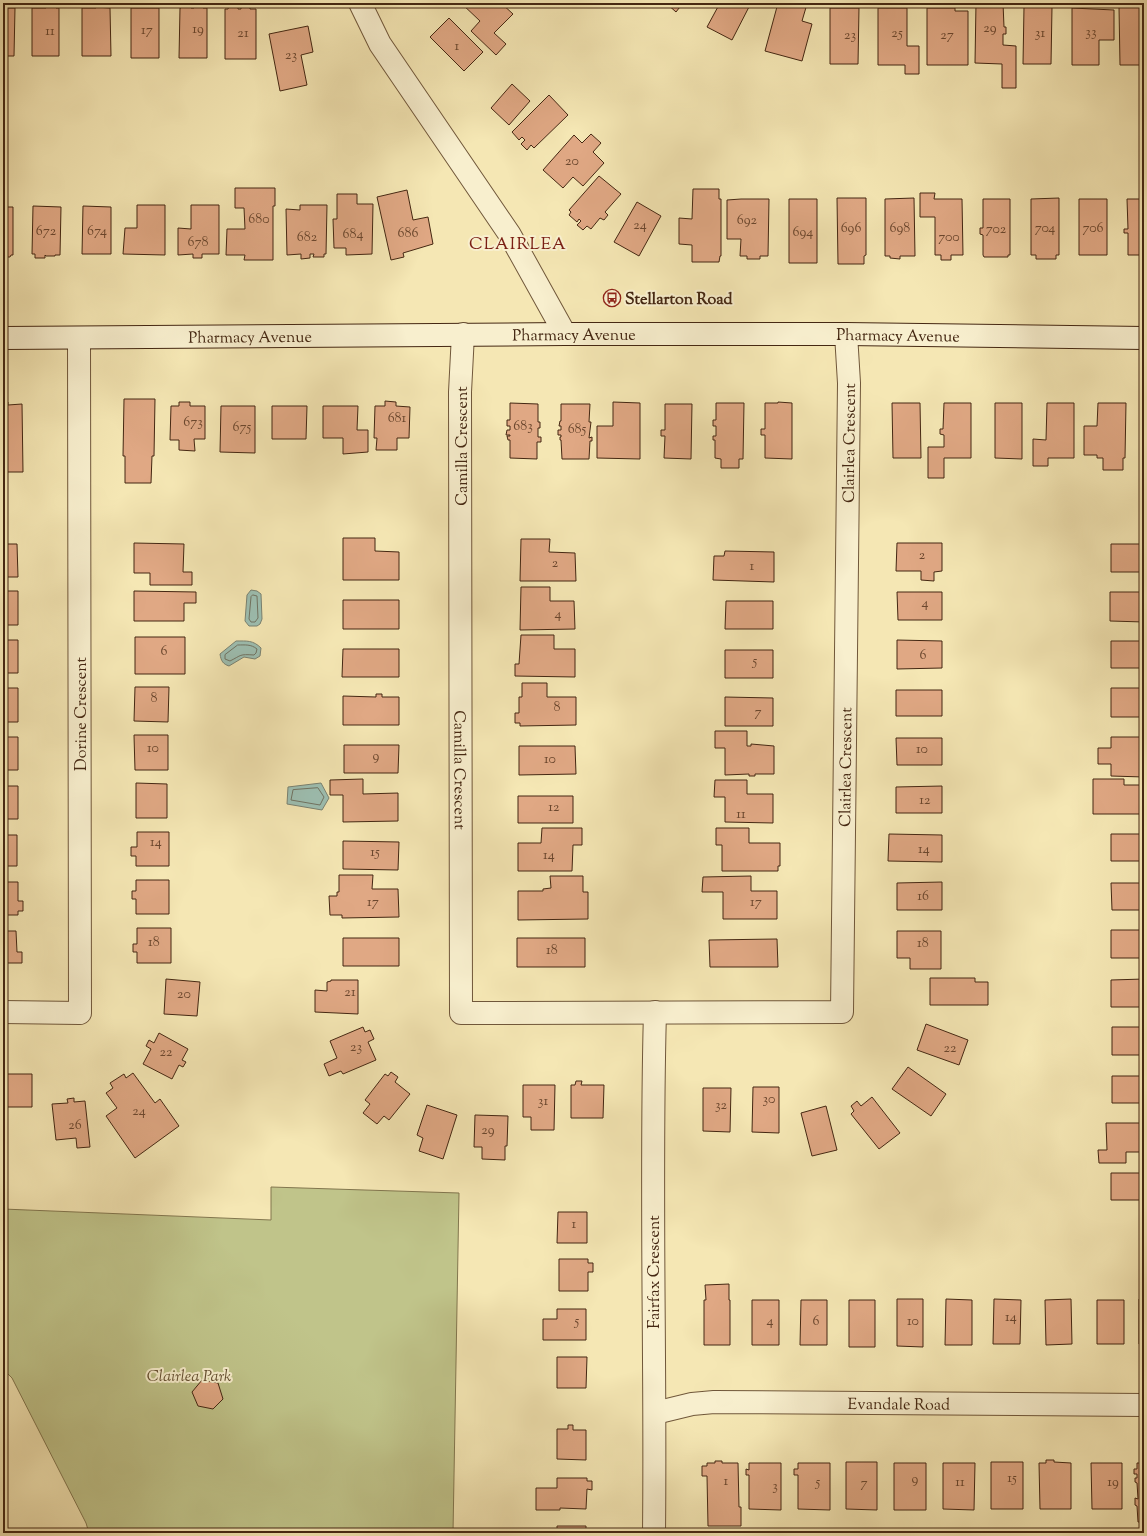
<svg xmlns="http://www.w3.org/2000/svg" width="1147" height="1536" viewBox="0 0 1147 1536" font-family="'Sorts Mill Goudy',serif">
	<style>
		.green { fill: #c0c48a; stroke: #82764e }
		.water { fill: #9dbfb2; stroke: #798272 }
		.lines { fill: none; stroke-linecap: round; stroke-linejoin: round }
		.shore { stroke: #707362; stroke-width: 1 }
		.building { fill: #e0a884; stroke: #442712 }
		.street-casing { stroke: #70573a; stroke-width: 24 }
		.secondary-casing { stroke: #442712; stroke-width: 24 }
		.street { stroke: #f8efce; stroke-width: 22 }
		.secondary { stroke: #f8efce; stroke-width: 22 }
		.labels { text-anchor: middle; stroke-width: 4; stroke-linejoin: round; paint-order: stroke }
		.number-label { font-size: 14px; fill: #6b472e }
		.poi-label { font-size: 16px; font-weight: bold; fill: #442712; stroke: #f8efce; text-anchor: start }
		.street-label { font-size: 16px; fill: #442712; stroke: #f8efce }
		.park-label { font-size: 16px; font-style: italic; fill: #634e30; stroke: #f8efce }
		.neighbourhood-label { font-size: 17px; letter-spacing: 1px; fill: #7a1f14; stroke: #f8efce }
	</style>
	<rect width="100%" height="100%" fill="#f5e7b4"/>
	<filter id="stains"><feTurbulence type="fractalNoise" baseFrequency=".005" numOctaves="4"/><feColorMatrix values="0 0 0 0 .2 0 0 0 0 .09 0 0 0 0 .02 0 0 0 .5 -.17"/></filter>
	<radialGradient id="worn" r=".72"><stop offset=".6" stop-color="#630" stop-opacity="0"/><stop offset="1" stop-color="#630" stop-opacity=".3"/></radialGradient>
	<!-- green -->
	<path class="green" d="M271,1187L459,1193L453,1533H89L86,1523L12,1378L3,1369V1209L271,1220Z"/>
	<!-- water -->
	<path class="water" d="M251,590L257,591L261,594L262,619L260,624L257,626H249L245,621L247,595Z
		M236,641C247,641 253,640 261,648L260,656L255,659L244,657L229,666C223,664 221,661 220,654Z
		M321,783L329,798L322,810L287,804L288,787Z"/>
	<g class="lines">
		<!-- shore -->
		<path class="shore" d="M253,595L257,596L258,618L255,622H251L249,619L251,597Z
			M238,645C245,645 251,644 257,649L256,653L254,655C239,654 242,655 230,661L225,659V655Z
			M318,788L324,797L320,805L291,800L293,790Z"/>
	</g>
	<!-- building -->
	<path class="building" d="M461,3H501L513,14L494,33L506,44L496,55L471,31L480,21Z
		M666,3H683L676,12Z
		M720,3H751L732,40L707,27Z
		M778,3H802L807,4L802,21L812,24L802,61L765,51Z
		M976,3H1003L1004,27H1006V34H1003V45L1016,46V88H1002V64L975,63Z
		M46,5L56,6V8H59V56H32V8H46Z
		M194,5H204L203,8H207V58H179L180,8H181L182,6H191V8H194Z
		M229,6H238V9H241V6H250V9H256V59H225V9H228Z
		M96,7L110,8L111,56H82V8H96Z
		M1024,7H1052L1051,64H1023Z
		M1119,7H1144V65H1120Z
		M3,8H15L14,56H3Z
		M131,8H159V58H131Z
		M830,8H859L858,64H830Z
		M878,8H907V46H919V74H905V65H878Z
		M927,8H955V11H968V65H927Z
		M1072,8L1114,10V40H1099V65H1072Z
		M449,18L483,52L464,71L430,37Z
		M308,26L313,52L301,55L307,85L280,91L269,34Z
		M512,84L530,101L509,125L491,108Z
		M549,95L568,115L534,148L531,145L527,150L521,144L525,140L522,137L519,140L512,132Z
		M591,134L601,143L593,152L604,163L583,186L573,177L563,188L543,170L574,135L582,143Z
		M599,176L621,194L605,212L608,215L604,220L600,218L591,229L587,226L583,230L577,225L581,221L579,219L577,222L569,215L571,212L569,210Z
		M235,188H275V206H273V260H244L245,255H226L227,229H245L244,208H235Z
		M693,189H719V199H721V256H720L719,262H692V245L679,244V218L692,219Z
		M407,190L413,220L428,217L433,244L403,253L404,257L391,260L377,197Z
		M920,193H935L934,199H962L963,255H951V260H941V255H935V217H920Z
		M337,194H357V204H373L372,254L346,255V248H334L333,219H337Z
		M837,198H866V255L864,256V264H838Z
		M914,198L915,256H900V259L890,258V256H885V199Z
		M1059,198V255H1056V259H1036V255H1031V199Z
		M741,199H769L768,256H760V259H747V256H740L741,239H727V200Z
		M789,199H817V263H789Z
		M983,199H1010V255H1008V257H984L983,255V235L980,234V228H983Z
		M1079,199H1107V255H1079Z
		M1127,199H1144V255H1128V233H1124V229H1128Z
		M637,202L661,216L639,256L614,242Z
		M137,205H165V255L123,254L125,228H137Z
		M191,205H219V254H202V258H193V254L178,255V228L191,229Z
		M300,205H327L326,254H324V257H313L314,254H310V258L301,259V254L287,255L286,209L300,210Z
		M33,206L61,207L60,255H55V256H46L45,255V258H35V254H32Z
		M83,206L111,207V254H82Z
		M3,207H13V255H11L10,257H3Z
		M124,399H155L154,456H152L151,483H125V456H123Z
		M385,401L396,402V406L410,407L409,438H397V450H376L377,438H374L375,406H385Z
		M8,402V405L22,404L23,472H3V403Z
		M179,402H190V406H205V439H194L195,451L179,450V440H170L171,406H179Z
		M613,402L640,403V459L597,458V426H613Z
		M778,402L792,403V459L765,458V435H761V429H765V403H778Z
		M510,403L538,404V422H540V428H538V437H541V442H537V459L510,458V440H508L507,436H510V435H506L507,430H510V426H507V420H510Z
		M716,403H744L743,459H739V468H721V459L715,458V440H713V436H716V426H713V420H716Z
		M892,403H920L921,458H893Z
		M944,403H971V458H944V478H928V447H944V435L940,434V429H943Z
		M995,403H1022V459L995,458Z
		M1047,403H1074V458H1048V466H1033V439L1046,440Z
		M1098,403H1126L1125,458H1123V470H1103V458H1097V455H1084V426H1097Z
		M561,404H590L589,422H591L589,438L592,437V441H590L589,459H562L561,440H560V437H561V435H558V430H561V426H559L560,421H561Z
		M665,404H692L691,459L664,458L665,436H661V430H665Z
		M221,406H255V453L220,452Z
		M272,406H307L306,439H272Z
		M323,406H358L357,430H368V452L343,454V438H323Z
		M343,538H375V551L399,552V580H343Z
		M521,539H550L549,552L575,553L576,581H520Z
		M134,543L184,544L183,572H192V585H150V573H134Z
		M897,543H942V571L934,572V581L921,580V571H896Z
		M3,544H17L18,577H3Z
		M1111,544H1144V572H1111Z
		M725,551L774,552V582L713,580L714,556H724Z
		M521,587H550V601H574L575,629L520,630Z
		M3,591H18V625H3Z
		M134,591L196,592V603H184V621H134Z
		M897,592H942V620H898Z
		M1110,592H1144V622L1110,621Z
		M343,600H399V629H343Z
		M726,601H773V629H725Z
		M521,635H554V649H575V677L515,676V664H519Z
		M135,637H185V674H135Z
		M3,640H18V673H3Z
		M897,640L942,641V668L897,669Z
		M1111,641H1144V668H1111Z
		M343,649H399V677H342Z
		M725,650H773V678H725Z
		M522,683H547V697H576V725L520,726V723H515V713H519V697H522Z
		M135,687H169L168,722L134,721Z
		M3,688H18V722H3Z
		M1111,688H1144V717H1111Z
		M896,690H942V716H896Z
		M376,694H382V697H399V725H343V696L376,697Z
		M725,697L773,698V726H725Z
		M715,731H747V746H751V744L774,746V774H755V776H749V774L725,775V748H715Z
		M134,735H168V770H135Z
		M3,737H18V770H3Z
		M1111,737H1144V777L1111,776V764H1098V748H1111Z
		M896,738H942V765H897Z
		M344,745H399L398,773H344Z
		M519,746H575L576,774L519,775Z
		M363,779V794L398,793V821L343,822V795H330V780Z
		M1093,779H1124V785H1144V814H1093Z
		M715,780H747V794H773V823L725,822V797H714Z
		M136,783L167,784V818H136Z
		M3,786H18V819H3Z
		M942,786V813H896V787Z
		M518,796H573V823H518Z
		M542,828H582V845H573L572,871H518V843H541Z
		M716,828H749V843H780V866H778V871H722V845H716Z
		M137,832H169V866H136V856H131V847H137Z
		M889,834L942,835V862L888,861Z
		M1111,834H1144V861H1111Z
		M3,835H17V866H3Z
		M343,841L399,842L398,870L343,869Z
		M339,875H373L372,889H398L399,917L342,918V915H330L329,896H337V892H339Z
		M550,876H583V892H588V919L518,920V891H543V889L551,888Z
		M751,876V891H777V919H723V892H702L703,877Z
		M136,880H169V914H136V899H132V891H136Z
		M3,882H18V901H23V911H18V915H3Z
		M942,882V910H897V883Z
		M1111,883H1144V910H1112Z
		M137,928H171V963H137V952H133V944H137Z
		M1111,930H1144V958H1111Z
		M3,931H16L17,952H22V963H3Z
		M897,931H941V969H910V958H897Z
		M343,938H399V966H343Z
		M517,938H585V967H517Z
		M777,939L778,967H710L709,940Z
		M930,978H975V982H988V1005H930Z
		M166,979L200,982L197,1016L164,1014Z
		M1144,979V1007H1111V980Z
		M331,980H358V1014L315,1012V990L327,991V982L331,981Z
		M926,1024L968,1040L959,1065L917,1050Z
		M363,1027L365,1032L370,1030L374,1039L368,1042L376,1060L343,1074L341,1071L329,1076L324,1064L337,1058L330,1041Z
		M1112,1027H1144V1055H1112Z
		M159,1033L188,1049L182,1060L186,1062L183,1067L179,1065L172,1079L143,1064L151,1049L146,1046L149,1040L154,1043Z
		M908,1067L946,1094L931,1116L892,1089Z
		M391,1072L398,1077L395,1082L410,1094L389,1120L384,1116L377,1124L363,1113L370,1104L365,1100L385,1074L388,1076Z
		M133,1073L155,1103L160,1099L179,1126L135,1158L106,1116L117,1108L106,1093L113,1088L110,1083L124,1074L126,1078Z
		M3,1074H32V1107H3Z
		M1112,1076H1144V1103H1112Z
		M576,1081H582L581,1085H604L603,1118H571V1085H575Z
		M523,1085H555L554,1130H531V1117H523Z
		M753,1087H779V1133L752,1132Z
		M703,1088H731L730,1132L703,1131Z
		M872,1097L900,1133L879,1149L851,1114L854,1111L851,1106L857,1101L861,1106Z
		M74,1098V1102L85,1101L90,1147L77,1148L76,1138L56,1140L52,1104L68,1103L67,1099Z
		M427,1105L457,1115L443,1159L419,1151L423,1138L417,1135Z
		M826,1106L837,1150L812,1156L801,1113Z
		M475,1115L508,1116L507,1146H505V1160L482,1159V1147H474Z
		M1106,1123H1144V1152H1126V1163H1099L1098,1150H1107Z
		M1111,1173H1144V1200H1111Z
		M558,1212H587V1243H557Z
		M559,1259H588V1263H593V1272H588V1291H559Z
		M729,1284V1300H730V1345H704V1300H706L705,1285Z
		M1141,1284H1144V1344H1139V1299H1140Z
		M897,1299H923V1347L897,1346Z
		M946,1299L972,1300V1345H945Z
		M994,1299L1021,1300L1020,1344H993Z
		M1071,1299L1072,1344L1046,1345L1045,1300Z
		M752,1300H779V1345H752Z
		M801,1300H827V1345H800Z
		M849,1300H875V1347H849Z
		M1097,1300H1124V1344H1097Z
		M557,1309H586V1340H543V1319H557Z
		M557,1357H587L586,1388H557Z
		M202,1380L218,1383L223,1399L213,1409L198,1406L192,1392Z
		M568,1425H573V1430H586V1460L557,1459V1429H568Z
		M1046,1460H1054V1462L1071,1463V1509H1040L1039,1463H1046Z
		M715,1461H722V1463H738L739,1507H741V1526H708L707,1476H702V1466H707V1463H715Z
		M846,1462H877V1510L846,1509Z
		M991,1462H1023V1509H991Z
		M749,1463H781V1510L749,1509V1475H746V1469L749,1470Z
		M798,1463H830V1510L798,1509V1475H794V1469H798Z
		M894,1463H926V1510H894Z
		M943,1463H975L974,1510L943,1509Z
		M1091,1463H1122V1509H1092Z
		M1137,1463H1144V1522H1138L1137,1506L1135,1505V1498L1138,1499L1137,1483L1135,1482V1478H1137V1474H1134V1469H1137Z
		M557,1478H587V1481H592V1490L587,1489L586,1509L560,1508V1510H536V1488H557Z
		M557,1526H586V1533H557Z"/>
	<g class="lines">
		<defs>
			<g id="street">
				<path d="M360,3L380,44L510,235L565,334"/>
				<path id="s1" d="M463,334L460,392L461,1013H486L842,1012L849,383L846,334"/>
				<path d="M3,1012L80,1013L79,339"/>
				<path id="s2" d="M655,1413L692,1404L714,1402L1144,1405"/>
				<path d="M654,1533C656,1359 650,1186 655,1012"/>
			</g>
			<g id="secondary">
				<path id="s3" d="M3,338L565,334H846L1144,338"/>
			</g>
		</defs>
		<!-- street casing -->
		<use href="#street" class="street-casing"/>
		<!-- secondary casing -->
		<use href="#secondary" class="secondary-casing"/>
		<!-- street -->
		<use href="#street" class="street"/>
		<!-- secondary -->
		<use href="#secondary" class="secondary"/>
	</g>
	<!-- icons -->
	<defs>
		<symbol id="bus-ring" viewBox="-11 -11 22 22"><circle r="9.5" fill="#f8efce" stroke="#8f2418" stroke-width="1.5"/><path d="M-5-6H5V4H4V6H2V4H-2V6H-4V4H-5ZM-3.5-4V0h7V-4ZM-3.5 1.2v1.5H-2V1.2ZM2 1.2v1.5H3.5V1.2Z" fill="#8f2418"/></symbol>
	</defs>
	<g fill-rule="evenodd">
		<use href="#bus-ring" x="602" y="288" width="20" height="20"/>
	</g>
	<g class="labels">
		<!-- number labels -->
		<g class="number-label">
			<text x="990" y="32">29</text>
			<text x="198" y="33">19</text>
			<text x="147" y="34">17</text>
			<text x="50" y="35">11</text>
			<text x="1091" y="36">33</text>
			<text x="243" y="37">21</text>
			<text x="897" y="37">25</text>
			<text x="1040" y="37">31</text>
			<text x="850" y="39">23</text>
			<text x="947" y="39">27</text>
			<text x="457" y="50">1</text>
			<text x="291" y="59">23</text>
			<text x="572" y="165">20</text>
			<text x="259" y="223">680</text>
			<text x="747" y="224">692</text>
			<text x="640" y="229">24</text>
			<text x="851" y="232">696</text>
			<text x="900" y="232">698</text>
			<text x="1045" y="232">704</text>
			<text x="1093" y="232">706</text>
			<text x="996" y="233">702</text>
			<text x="46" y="235">672</text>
			<text x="97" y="235">674</text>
			<text x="803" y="236">694</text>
			<text x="408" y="237">686</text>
			<text x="353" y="238">684</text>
			<text x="307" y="241">682</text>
			<text x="949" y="241">700</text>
			<text x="198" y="246">678</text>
			<text x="397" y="422">681</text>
			<text x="193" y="426">673</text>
			<text x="523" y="430">683</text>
			<text x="242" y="431">675</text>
			<text x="577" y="433">685</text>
			<text x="922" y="559">2</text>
			<text x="555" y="567">2</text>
			<text x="752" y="570">1</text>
			<text x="925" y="607">4</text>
			<text x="558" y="618">4</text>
			<text x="164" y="655">6</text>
			<text x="923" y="659">6</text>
			<text x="755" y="665">5</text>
			<text x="154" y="702">8</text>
			<text x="557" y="711">8</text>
			<text x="758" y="716">7</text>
			<text x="153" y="752">10</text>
			<text x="922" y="753">10</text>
			<text x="376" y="760">9</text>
			<text x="550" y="763">10</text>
			<text x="925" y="804">12</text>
			<text x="554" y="811">12</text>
			<text x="741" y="818">11</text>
			<text x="156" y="846">14</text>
			<text x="924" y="853">14</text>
			<text x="375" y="856">15</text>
			<text x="549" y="859">14</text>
			<text x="923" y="900">16</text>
			<text x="373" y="906">17</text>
			<text x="756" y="906">17</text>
			<text x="154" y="946">18</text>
			<text x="923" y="947">18</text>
			<text x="552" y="954">18</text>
			<text x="350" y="996">21</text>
			<text x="184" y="998">20</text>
			<text x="356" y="1051">23</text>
			<text x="950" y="1052">22</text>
			<text x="166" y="1056">22</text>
			<text x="769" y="1103">30</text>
			<text x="543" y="1105">31</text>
			<text x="721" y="1109">32</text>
			<text x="139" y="1115">24</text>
			<text x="75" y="1129">26</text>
			<text x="488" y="1134">29</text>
			<text x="574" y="1228">1</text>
			<text x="1011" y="1321">14</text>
			<text x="577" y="1325">5</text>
			<text x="770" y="1325">4</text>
			<text x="816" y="1325">6</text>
			<text x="913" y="1325">10</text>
			<text x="1012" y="1482">15</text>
			<text x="915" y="1483">9</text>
			<text x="726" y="1485">1</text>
			<text x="818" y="1486">5</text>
			<text x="960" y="1486">11</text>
			<text x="1113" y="1486">19</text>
			<text x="864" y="1487">7</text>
			<text x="775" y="1490">3</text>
		</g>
		<!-- poi labels -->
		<g class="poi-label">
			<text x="625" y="304">Stellarton Road</text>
		</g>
		<!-- street labels -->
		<g class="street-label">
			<text dy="6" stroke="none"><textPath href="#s3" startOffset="571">Pharmacy Avenue</textPath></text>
			<text dy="6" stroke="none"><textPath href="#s3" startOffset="895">Pharmacy Avenue</textPath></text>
			<text dy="6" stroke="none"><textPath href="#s3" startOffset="247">Pharmacy Avenue</textPath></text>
			<text dy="6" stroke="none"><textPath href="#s1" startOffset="1629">Clairlea Crescent</textPath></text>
			<text transform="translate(461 446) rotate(-90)" y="6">Camilla Crescent</text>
			<text transform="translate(80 714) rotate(-90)" y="6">Dorine Crescent</text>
			<text dy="6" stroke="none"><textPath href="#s1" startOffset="1305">Clairlea Crescent</textPath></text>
			<text dy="6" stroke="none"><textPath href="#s1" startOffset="436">Camilla Crescent</textPath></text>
			<text transform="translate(653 1272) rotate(-90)" y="6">Fairfax Crescent</text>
			<text dy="6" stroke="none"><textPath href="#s2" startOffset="245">Evandale Road</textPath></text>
		</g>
		<!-- park labels -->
		<g class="park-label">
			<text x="189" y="1381">Clairlea Park</text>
		</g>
		<!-- neighbourhood labels -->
		<g class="neighbourhood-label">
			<text x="518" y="249">CLAIRLEA</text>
		</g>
	</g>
	<!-- margin -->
	<rect width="1147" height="1536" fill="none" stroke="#f5e7b4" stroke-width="16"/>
	<rect x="4" y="4" width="1139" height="1528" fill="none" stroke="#442712" stroke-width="2"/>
	<rect x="8" y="8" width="1131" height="1520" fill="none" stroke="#442712"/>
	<rect width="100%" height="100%" filter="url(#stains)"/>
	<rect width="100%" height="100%" fill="url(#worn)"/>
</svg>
